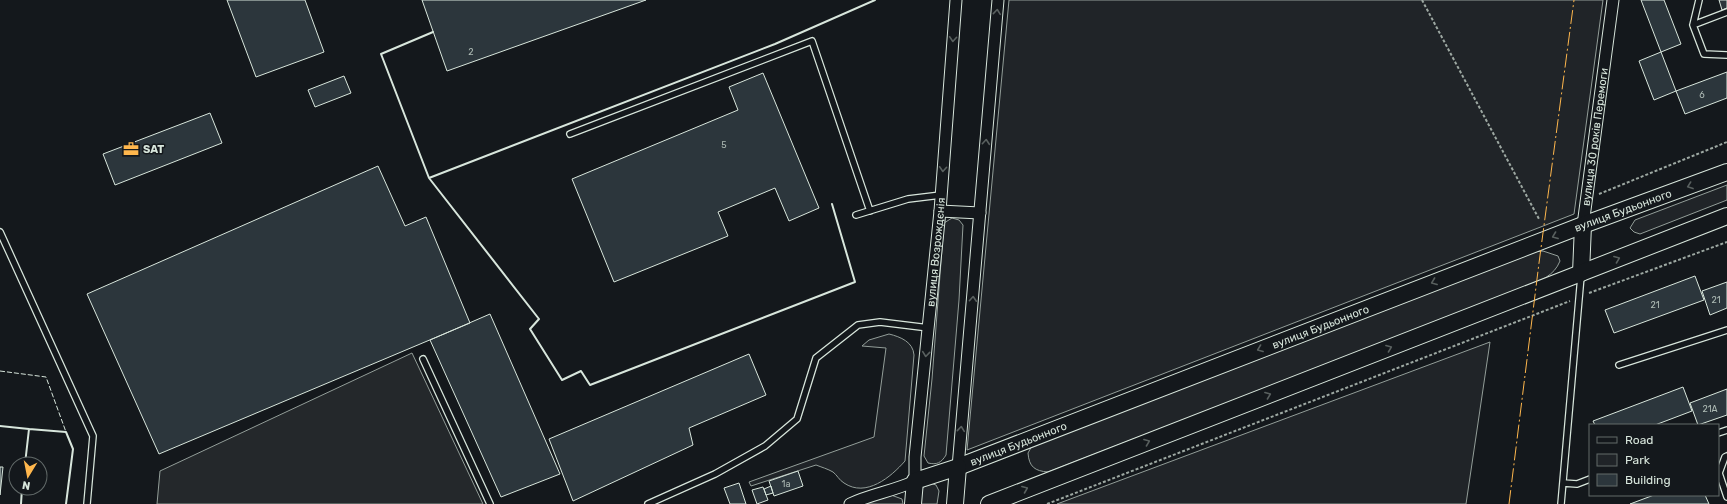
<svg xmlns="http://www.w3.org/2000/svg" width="1727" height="504" viewBox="0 0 1727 504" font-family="Rubik,sans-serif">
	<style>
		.green { fill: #202428; stroke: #939e99 }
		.parking { fill: #24282b; stroke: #939e99 }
		.building { fill: #2c363c; stroke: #d8e6dc }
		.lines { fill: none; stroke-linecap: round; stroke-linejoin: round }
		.lane-casing { stroke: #d8e6dc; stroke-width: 8 }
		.street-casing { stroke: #d8e6dc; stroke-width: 13 }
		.secondary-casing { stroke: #d8e6dc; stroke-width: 18 }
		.path { stroke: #9da8a2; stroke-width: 2; stroke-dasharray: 3 2; stroke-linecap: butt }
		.lane { stroke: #14181c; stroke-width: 5.5 }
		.street { stroke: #14181c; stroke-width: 11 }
		.secondary { stroke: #14181c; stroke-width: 16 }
		.fence { stroke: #d8e6dc; stroke-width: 1; stroke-dasharray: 5 2; stroke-linecap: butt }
		.wall { stroke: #d8e6dc; stroke-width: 2 }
		.power { stroke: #ffb74d; stroke-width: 1; stroke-dasharray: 14 3 2 3; stroke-linecap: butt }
		.oneway { stroke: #59605f }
		.labels { text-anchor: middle; stroke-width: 3; stroke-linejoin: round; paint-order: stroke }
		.number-label { font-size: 9px; fill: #adbab4 }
		.street-label { font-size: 11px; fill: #d8e6dc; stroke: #14181c }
		.poi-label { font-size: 11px; font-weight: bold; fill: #d8e6dc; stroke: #14181c; text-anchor: start }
	</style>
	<rect width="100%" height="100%" fill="#14181c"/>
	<!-- green -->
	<path class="green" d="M1009,0H1603L1574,214L967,450Z
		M1727,185V200L1640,234L1634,232L1630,228L1635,220Z
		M952,218L959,220L963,225L959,300L946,455C941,463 937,465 928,463L924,456L932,379L944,223Z
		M1543,251L1558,256L1560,261C1554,276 1541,280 1527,287L1048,472C1035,471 1029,467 1028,453L1033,444L1532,252Z
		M889,334C901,337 913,342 914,355L905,461C891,477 866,498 844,483C839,480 837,475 833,472C828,469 821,467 816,465L751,486L749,482L874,437L886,348L862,346L869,340Z
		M1490,342L1466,504H1057Z
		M930,483L936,485L939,491L937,504H919C920,495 920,486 930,483Z
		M891,495L902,499L903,504H858Z"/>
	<!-- parking -->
	<path class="parking" d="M412,353L483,504H157L160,471Z"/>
	<!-- building -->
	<path class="building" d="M227,0H305L324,52L256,77Z
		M422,0H646L447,71Z
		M1641,0H1664L1681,44L1661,52L1676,91L1654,100L1639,61L1661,52Z
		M1719,0H1727V8L1722,10Z
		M1727,72V98L1685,114L1676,91Z
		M763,73L819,208L789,221L775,188L718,212L728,236L614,282L572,179L738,110L729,87Z
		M344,76L351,93L315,107L308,90Z
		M210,113L222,143L115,185L103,154Z
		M378,166L405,226L426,217L470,323L159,454L87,294Z
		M1695,276L1704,300L1614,333L1605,310Z
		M1727,282V308L1710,315L1702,291Z
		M490,314L560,474L501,497L430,340Z
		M749,354L766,395L689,428L693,445L573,501L549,439Z
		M1683,387L1692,411L1655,425H1595L1593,421Z
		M1727,389V415L1698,425L1690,403Z
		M0,467H3L0,495Z
		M798,471L803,486L774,496L769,481Z
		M739,483L746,504H730L724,488Z
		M771,486L773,493L766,495L764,489Z
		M763,487L768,500L757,504L752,490Z
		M1654,495H1705L1709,504H1630Z"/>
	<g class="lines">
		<defs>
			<path id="lane" d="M1699,0L1693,25L1704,54L1727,55
				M1693,25L1727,12
				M570,134L812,41L870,211
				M856,215L908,199L941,195
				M0,232L93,436L87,504
				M423,359L490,504
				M1619,365L1727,330
				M1718,433L1727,430
				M1727,456L1725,457L1719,473L1727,497
				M1563,483L1577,484L1590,479
				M648,504L715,474L765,446L797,419L816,358L858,325L880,322L929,328
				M1561,504L1581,276"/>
			<g id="street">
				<path d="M940,211L980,213"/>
				<path id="s1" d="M1583,225L1613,0"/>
				<path d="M958,467L998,0"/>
				<path id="s2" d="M850,504C871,494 894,491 915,481V457L940,211L956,0"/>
			</g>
			<g id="secondary">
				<path d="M1581,273L1583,225"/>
				<path id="s3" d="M913,504L915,481L958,467L1583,225L1727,172"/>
				<path d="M955,504L958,467"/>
				<path d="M989,504L1727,216"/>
			</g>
		</defs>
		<!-- lane casing -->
		<use href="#lane" class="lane-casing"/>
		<!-- street casing -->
		<use href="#street" class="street-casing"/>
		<!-- secondary casing -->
		<use href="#secondary" class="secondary-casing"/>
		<!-- path -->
		<path class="path" d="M1422,0L1539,219
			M1599,194L1727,142
			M1589,293L1727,242
			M1047,504L1570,301"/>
		<!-- lane -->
		<use href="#lane" class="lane"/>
		<!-- street -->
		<use href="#street" class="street"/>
		<!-- secondary -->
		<use href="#secondary" class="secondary"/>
		<!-- fence -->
		<path class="fence" d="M0,371L46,377L66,432"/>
		<!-- wall -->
		<path class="wall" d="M433,32L381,54L429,178L539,319L530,329L562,380L581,371L590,385L855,282L832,204
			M429,178L775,44L875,0
			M0,426L29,429
			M25,464L29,429L66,432L73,449L66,504
			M21,504L22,488"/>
		<!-- power -->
		<path class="power" d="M1509,504L1539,263L1574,0"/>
	</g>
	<!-- one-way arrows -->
	<defs><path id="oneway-chevron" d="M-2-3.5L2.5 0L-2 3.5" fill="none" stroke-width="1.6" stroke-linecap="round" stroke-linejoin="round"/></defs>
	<g class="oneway">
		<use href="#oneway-chevron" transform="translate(997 12) rotate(-84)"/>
		<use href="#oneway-chevron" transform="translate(953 39) rotate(94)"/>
		<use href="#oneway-chevron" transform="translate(986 142) rotate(-85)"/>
		<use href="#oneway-chevron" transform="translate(943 169) rotate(94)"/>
		<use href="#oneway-chevron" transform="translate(1690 186) rotate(160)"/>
		<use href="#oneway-chevron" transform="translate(1555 236) rotate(159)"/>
		<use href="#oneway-chevron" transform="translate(1617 259) rotate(-21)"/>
		<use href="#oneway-chevron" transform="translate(1434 282) rotate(159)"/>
		<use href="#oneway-chevron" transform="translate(973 299) rotate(-86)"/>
		<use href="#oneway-chevron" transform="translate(1389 348) rotate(-21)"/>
		<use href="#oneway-chevron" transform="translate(1260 349) rotate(159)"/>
		<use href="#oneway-chevron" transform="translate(926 354) rotate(96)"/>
		<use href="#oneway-chevron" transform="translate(1268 395) rotate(-21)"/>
		<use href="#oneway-chevron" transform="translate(961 429) rotate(-84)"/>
		<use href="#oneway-chevron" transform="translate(1147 442) rotate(-21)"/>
		<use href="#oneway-chevron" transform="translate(1025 489) rotate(-22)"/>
	</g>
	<!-- icons -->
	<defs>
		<symbol id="office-bare" viewBox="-9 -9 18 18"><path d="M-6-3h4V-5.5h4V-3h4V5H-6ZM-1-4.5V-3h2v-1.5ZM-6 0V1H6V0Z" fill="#ffb74d" stroke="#14181c" stroke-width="2.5" paint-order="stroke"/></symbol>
	</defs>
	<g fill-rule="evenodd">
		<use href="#office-bare" x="120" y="138" width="22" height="22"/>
	</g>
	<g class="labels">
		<!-- number labels -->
		<g class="number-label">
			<text x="471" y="55">2</text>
			<text x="1702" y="98">6</text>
			<text x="724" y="148">5</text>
			<text x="1716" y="303">21</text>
			<text x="1655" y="308">21</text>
			<text x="1710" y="412">21А</text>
			<text x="786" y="487">1а</text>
		</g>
		<!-- street labels -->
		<g class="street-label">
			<text dy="4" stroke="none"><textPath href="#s1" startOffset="89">вулиця 30 років Перемоги</textPath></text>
			<text dy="4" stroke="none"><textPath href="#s3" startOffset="781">вулиця Будьонного</textPath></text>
			<text dy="4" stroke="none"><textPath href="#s2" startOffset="299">вулиця Возрождєнія</textPath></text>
			<text dy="4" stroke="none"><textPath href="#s3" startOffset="457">вулиця Будьонного</textPath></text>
			<text dy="4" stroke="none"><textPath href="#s3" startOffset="133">вулиця Будьонного</textPath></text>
		</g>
		<!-- poi labels -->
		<g class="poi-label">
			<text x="143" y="153">SAT</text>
		</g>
	</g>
	<!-- legend -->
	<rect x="1589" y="424" width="130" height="72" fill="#14181c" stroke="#626a69"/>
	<rect x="1597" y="437" width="20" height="6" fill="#14181c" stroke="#626a69"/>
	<text x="1625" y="444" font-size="12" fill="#d8e6dc">Road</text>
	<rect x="1597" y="454" width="20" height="12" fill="#202428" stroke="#626a69"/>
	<text x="1625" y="464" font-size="12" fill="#d8e6dc">Park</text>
	<rect x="1597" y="474" width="20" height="12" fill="#2c363c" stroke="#626a69"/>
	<text x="1625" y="484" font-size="12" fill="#d8e6dc">Building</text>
	<!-- north arrow -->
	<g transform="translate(28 476) rotate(190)"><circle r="19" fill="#14181c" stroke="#626a69"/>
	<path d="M0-3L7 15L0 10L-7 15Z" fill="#ffb74d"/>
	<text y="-6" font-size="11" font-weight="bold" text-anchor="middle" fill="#d8e6dc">N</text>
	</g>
</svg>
